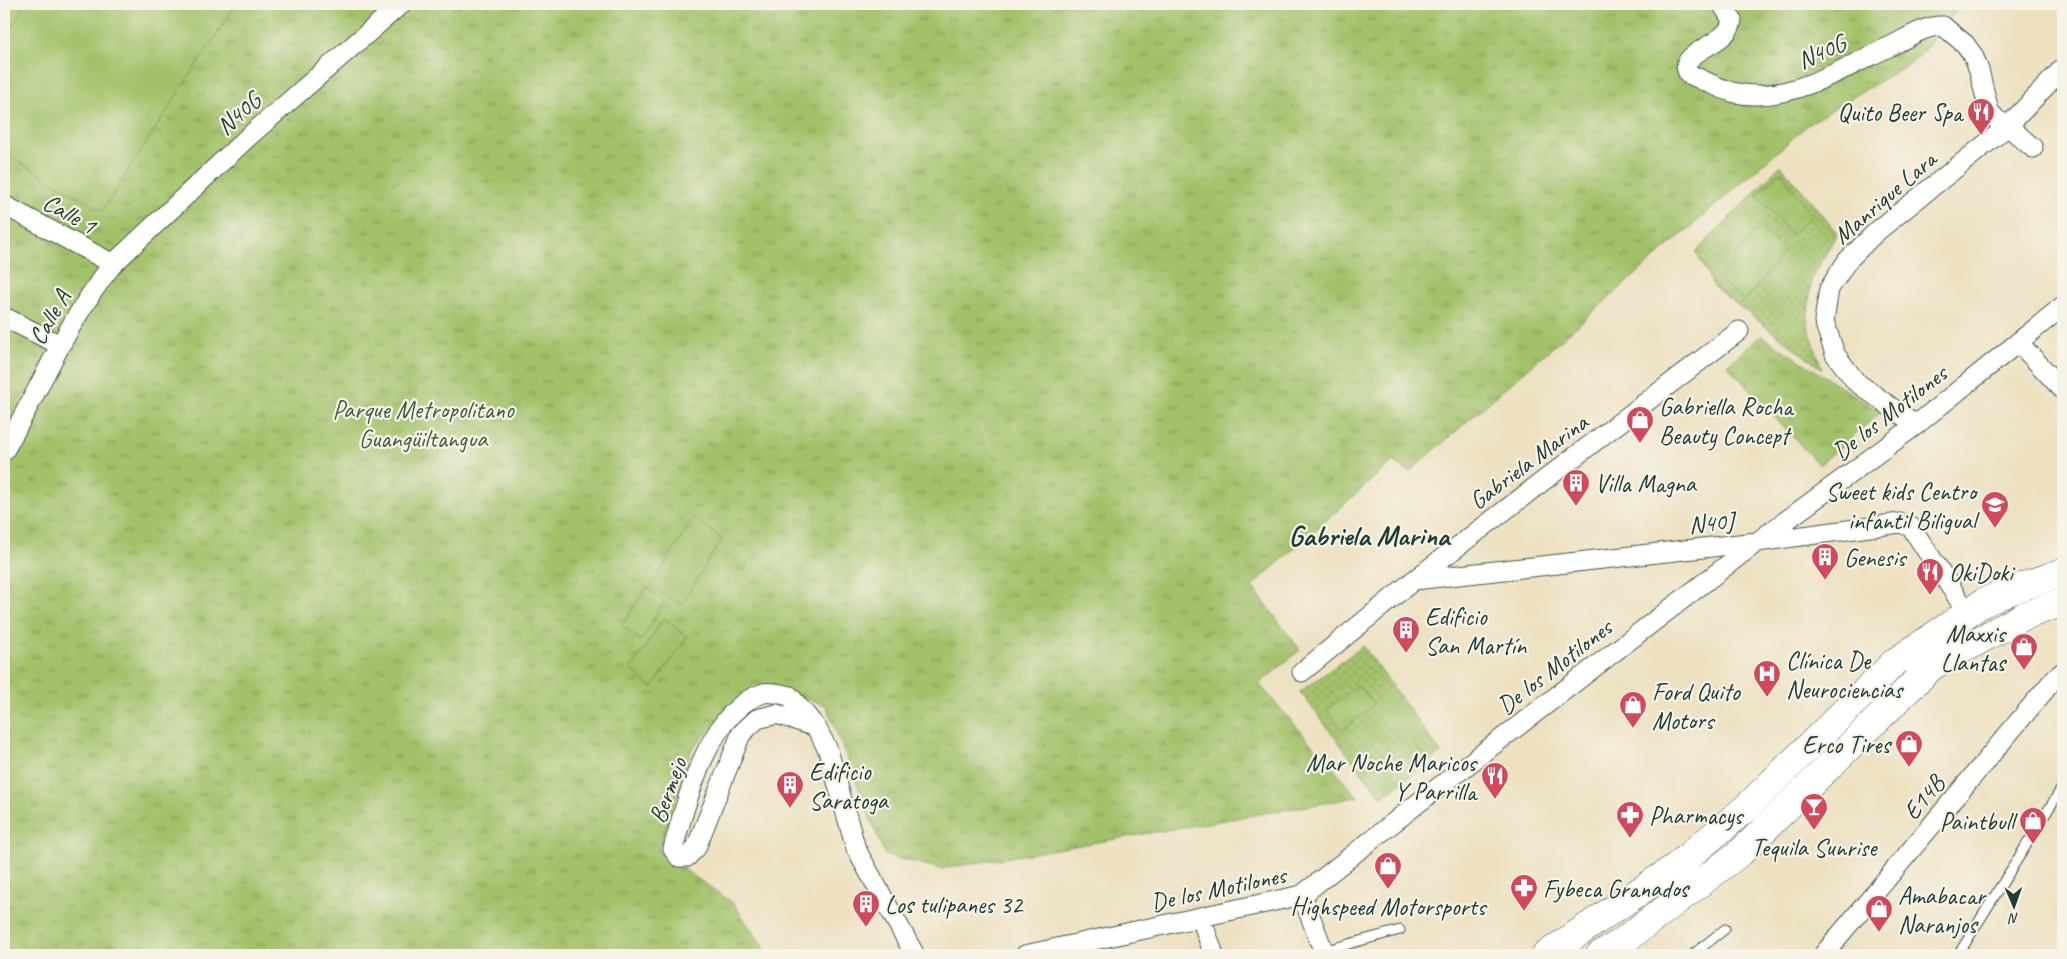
<svg xmlns="http://www.w3.org/2000/svg" width="2067" height="959" viewBox="0 0 2067 959" font-family="Caveat,sans-serif">
	<style>
		.grass { fill: url(#grass-dots); stroke: #607f4e }
		.park { fill: url(#park-tufts); stroke: #607f4e }
		.pitch { fill: #a2c169; stroke: #607f4e }
		.lines { fill: none; stroke-linecap: round; stroke-linejoin: round }
		.lane-casing { stroke: #3e5649; stroke-width: 11 }
		.street-casing { stroke: #3e5649; stroke-width: 21 }
		.primary-casing { stroke: #3e5649; stroke-width: 29 }
		.lane { stroke: #fff; stroke-width: 9 }
		.street { stroke: #fff; stroke-width: 19 }
		.primary { stroke: #fff; stroke-width: 28 }
		.labels { text-anchor: middle; stroke-width: 4.5; stroke-linejoin: round; paint-order: stroke }
		.street-label { font-size: 25px; fill: #1f3d34; stroke: #f7f3e8 }
		.poi-label { font-size: 25px; fill: #1f3d34; stroke: #f7f3e8; text-anchor: start }
		.park-label { font-size: 25px; fill: #405e41; stroke: #f7f3e8 }
		.quarter-label { font-size: 28px; font-weight: bold; fill: #1f3d34; stroke: #f7f3e8 }
	</style>
	<defs>
		<pattern id="grass-dots" width="8" height="8" patternUnits="userSpaceOnUse" patternTransform="scale(1.25)"><rect width="8" height="8" fill="#a2c169"/><path d="M2 2h.1M6 6h.1" fill="none" stroke="#839e57" stroke-width="1.8" stroke-linecap="round"/></pattern>
		<pattern id="park-tufts" width="24" height="20" patternUnits="userSpaceOnUse" patternTransform="scale(1.25)"><rect width="24" height="20" fill="#a2c169"/><path d="M3 7l-1-3M5 7V3M7 7l1-3M15 17l-1-3M17 17v-4M19 17l1-3" fill="none" stroke="#839e57"/></pattern>
	</defs>
	<rect width="100%" height="100%" fill="#f7f3e8"/>
	<filter id="ink" filterUnits="userSpaceOnUse"><feTurbulence type="fractalNoise" baseFrequency=".02" numOctaves="2"/><feDisplacementMap in="SourceGraphic" scale="10" xChannelSelector="R" yChannelSelector="G"/><feConvolveMatrix kernelMatrix="1 2 1 2 8 2 1 2 1" color-interpolation-filters="sRGB"/></filter>
	<filter id="wash" filterUnits="userSpaceOnUse"><feTurbulence type="fractalNoise" baseFrequency=".0096" numOctaves="4" result="noise"/><feDisplacementMap in="SourceGraphic" scale="20" xChannelSelector="R" yChannelSelector="G"/><feGaussianBlur stdDeviation="1.12" result="paint"/><feColorMatrix in="noise" values="0 0 0 0 0 0 0 0 0 0 0 0 0 0 0 0 0 1.4 0 .05"/><feComposite in="paint" operator="in"/></filter>
	<g filter="url(#wash)">
		<rect width="100%" height="100%" fill="#ede1c1"/>
		<!-- grass -->
		<path class="grass" d="M1781,165L1837,233L1811,281L1807,323L1822,369L1714,287L1696,252Z
			M1363,646L1441,753L1381,797L1300,692Z"/>
		<!-- park -->
		<path class="park" d="M4,4H1961L1917,59L1810,123L1409,472L1393,461L1252,586L1300,650L1259,684L1358,797L941,869L885,855L826,705L754,685L692,749L658,852L733,903L769,955H4Z
			M1761,336L1881,412L1819,465L1727,365Z"/>
		<!-- pitch -->
		<path class="pitch" d="M26,4H236L102,211L4,153V40Z
			M1781,172L1812,216L1791,235L1757,194Z
			M1759,226L1785,251L1745,301L1719,279Z
			M694,518L722,539L681,605L651,586Z
			M647,587L664,602L641,641L622,625Z
			M664,618L687,637L652,688L631,669Z
			M1358,685L1374,704L1343,730L1326,710Z"/>
	</g>
	<g filter="url(#ink)">
		<g class="lines">
			<defs>
				<path id="lane" d="M1323,951L1400,930
					M1692,955L1725,929
					M1958,955L2063,786"/>
				<path id="street" d="M1722,4L1732,20C1730,46 1674,51 1689,74C1703,80 1718,88 1732,92C1786,106 1845,67 1893,45C1907,38 1926,25 1943,26L1965,44L1973,55L1979,70L1989,111L1996,119L2008,126L2033,148
					M4,205L113,264
					M4,317L60,345
					M2018,342L2063,390
					M1916,425L1856,382L1835,354L1824,321L1829,289L1847,261L1876,232L2008,126L2063,68
					M4,451C40,389 67,321 113,264L247,138L401,4
					M1414,580L1757,542L1900,523L1911,527L1967,612
					M1302,672L1414,580L1739,331
					M816,727L777,714L757,719L741,734L696,848L687,857H679L673,849C686,801 710,708 764,693C771,691 783,695 790,696L816,727L828,750L856,849L915,955
					M1302,895L1325,955
					M1201,918L1214,955
					M1025,955L1302,895L1422,800L1757,542L1916,425L2063,306
					M1823,955L2055,678L2063,672"/>
				<path id="primary" d="M1546,955L1677,866L1746,808L1895,662L1984,602L2010,591L2063,572
					M1600,955L1622,942L1741,852L1932,666L2024,616L2063,602"/>
			</defs>
			<!-- lane casing -->
			<use href="#lane" class="lane-casing"/>
			<!-- street casing -->
			<use href="#street" class="street-casing"/>
			<!-- primary casing -->
			<use href="#primary" class="primary-casing"/>
			<!-- lane -->
			<use href="#lane" class="lane"/>
			<!-- street -->
			<use href="#street" class="street"/>
			<!-- primary -->
			<use href="#primary" class="primary"/>
		</g>
	</g>
	<!-- icons -->
	<defs>
		<symbol id="restaurant-pin" viewBox="-11 -11 22 30"><path d="M0 17L-7.5 6A9.5 9.5 0 1 1 7.5 6Z" fill="#d1495b" stroke="#f7f3e8"/><path d="M-5-6h1v4h1v-4h1v4h1v-4h1v5L-1.5 .5V6h-2V.5L-5-1ZM5-6V6H3V1.5H1.5Q1.5-4 5-6Z" fill="#fff"/></symbol>
		<symbol id="shop-pin" viewBox="-11 -11 22 30"><path d="M0 17L-7.5 6A9.5 9.5 0 1 1 7.5 6Z" fill="#d1495b" stroke="#f7f3e8"/><path d="M-5-2.5h2.3a2.7 3.5 0 0 1 5.4 0H5L5.5 6h-11ZM-1.5-2.5h3a1.5 2.3 0 0 0-3 0Z" fill="#fff"/></symbol>
		<symbol id="building-pin" viewBox="-11 -11 22 30"><path d="M0 17L-7.5 6A9.5 9.5 0 1 1 7.5 6Z" fill="#d1495b" stroke="#f7f3e8"/><path d="M-4-6H4V6H1V3H-1V6H-4ZM-2.5-4.3h1.7v1.8h-1.7ZM.8-4.3h1.7v1.8H.8ZM-2.5-1h1.7V.8h-1.7ZM.8-1h1.7V.8H.8Z" fill="#fff"/></symbol>
		<symbol id="school-pin" viewBox="-11 -11 22 30"><path d="M0 17L-7.5 6A9.5 9.5 0 1 1 7.5 6Z" fill="#d1495b" stroke="#f7f3e8"/><path d="M0-5L7-2L0 1L-7-2ZM-4 1L0 2.5L4 1V4Q0 6-4 4Z" fill="#fff"/></symbol>
		<symbol id="hospital-pin" viewBox="-11 -11 22 30"><path d="M0 17L-7.5 6A9.5 9.5 0 1 1 7.5 6Z" fill="#d1495b" stroke="#f7f3e8"/><path d="M-5-5h3v3.5h4V-5h3V5h-3V1.5h-4V5h-3Z" fill="#fff"/></symbol>
		<symbol id="bar-pin" viewBox="-11 -11 22 30"><path d="M0 17L-7.5 6A9.5 9.5 0 1 1 7.5 6Z" fill="#d1495b" stroke="#f7f3e8"/><path d="M-6-5H6L.8 .8V4.5H3.5V6h-7V4.5H-.8V.8Z" fill="#fff"/></symbol>
		<symbol id="pharmacy-pin" viewBox="-11 -11 22 30"><path d="M0 17L-7.5 6A9.5 9.5 0 1 1 7.5 6Z" fill="#d1495b" stroke="#f7f3e8"/><path d="M-2-6h4v4h4v4h-4v4h-4v-4h-4v-4h4Z" fill="#fff"/></symbol>
	</defs>
	<g fill-rule="evenodd">
		<use href="#restaurant-pin" x="1965" y="96" width="32" height="43"/>
		<use href="#shop-pin" x="1624" y="404" width="32" height="43"/>
		<use href="#building-pin" x="1560" y="467" width="32" height="43"/>
		<use href="#school-pin" x="1979" y="489" width="32" height="43"/>
		<use href="#building-pin" x="1809" y="541" width="32" height="43"/>
		<use href="#restaurant-pin" x="1914" y="556" width="32" height="43"/>
		<use href="#building-pin" x="1390" y="614" width="32" height="43"/>
		<use href="#shop-pin" x="2008" y="631" width="32" height="43"/>
		<use href="#hospital-pin" x="1751" y="658" width="32" height="43"/>
		<use href="#shop-pin" x="1617" y="689" width="32" height="43"/>
		<use href="#shop-pin" x="1893" y="728" width="32" height="43"/>
		<use href="#restaurant-pin" x="1479" y="760" width="32" height="43"/>
		<use href="#building-pin" x="774" y="769" width="32" height="43"/>
		<use href="#bar-pin" x="1798" y="791" width="32" height="43"/>
		<use href="#pharmacy-pin" x="1614" y="799" width="32" height="43"/>
		<use href="#shop-pin" x="2017" y="805" width="32" height="43"/>
		<use href="#shop-pin" x="1372" y="850" width="32" height="43"/>
		<use href="#pharmacy-pin" x="1508" y="872" width="32" height="43"/>
		<use href="#building-pin" x="850" y="888" width="32" height="43"/>
		<use href="#shop-pin" x="1863" y="893" width="32" height="43"/>
	</g>
	<g class="labels">
		<!-- street labels -->
		<g class="street-label">
			<text transform="translate(1821 51) rotate(-24)" y="9">N40G</text>
			<text transform="translate(238 113) rotate(-42)" y="9">N40G</text>
			<text transform="translate(1884 197) rotate(-41)" y="9">Manrique Lara</text>
			<text transform="translate(70 213) rotate(29)" y="9">Calle 1</text>
			<text transform="translate(49 317) rotate(-60)" y="9">Calle A</text>
			<text transform="translate(1889 412) rotate(-38)" y="9">De los Motilones</text>
			<text transform="translate(1528 461) rotate(-37)" y="9">Gabriela Marina</text>
			<text transform="translate(1711 522) rotate(-6)" y="9">N40J</text>
			<text transform="translate(1554 666) rotate(-38)" y="9">De los Motilones</text>
			<text transform="translate(667 790) rotate(-70)" y="9">Bermejo</text>
			<text transform="translate(1923 797) rotate(-50)" y="9">E14B</text>
			<text transform="translate(1218 888) rotate(-12)" y="9">De los Motilones</text>
		</g>
		<!-- poi labels -->
		<g class="poi-label">
			<text x="1962" y="121" text-anchor="end">Quito Beer Spa</text>
			<text x="1659" y="415">Gabriella Rocha<tspan x="1659" dy="29">Beauty Concept</tspan></text>
			<text x="1595" y="492">Villa Magna</text>
			<text x="1976" y="500" text-anchor="end">Sweet kids Centro<tspan x="1976" dy="29">infantil Biligual</tspan></text>
			<text x="1844" y="566">Genesis</text>
			<text x="1949" y="581">OkiDoki</text>
			<text x="1425" y="625">Edificio<tspan x="1425" dy="29">San Martín</tspan></text>
			<text x="2005" y="642" text-anchor="end">Maxxis<tspan x="2005" dy="29">Llantas</tspan></text>
			<text x="1786" y="669">Clínica De<tspan x="1786" dy="29">Neurociencias</tspan></text>
			<text x="1652" y="700">Ford Quito<tspan x="1652" dy="29">Motors</tspan></text>
			<text x="1890" y="753" text-anchor="end">Erco Tires</text>
			<text x="1476" y="771" text-anchor="end">Mar Noche Maricos<tspan x="1476" dy="29">Y Parrilla</tspan></text>
			<text x="809" y="780">Edificio<tspan x="809" dy="29">Saratoga</tspan></text>
			<text x="1649" y="824">Pharmacys</text>
			<text x="2014" y="830" text-anchor="end">Paintbull</text>
			<text x="1814" y="856" text-anchor="middle">Tequila Sunrise</text>
			<text x="1543" y="897">Fybeca Granados</text>
			<text x="1898" y="904">Amabacar<tspan x="1898" dy="29">Naranjos</tspan></text>
			<text x="885" y="913">Los tulipanes 32</text>
			<text x="1388" y="915" text-anchor="middle">Highspeed Motorsports</text>
		</g>
		<!-- park labels -->
		<g class="park-label">
			<text x="423" y="418">Parque Metropolitano<tspan x="423" dy="29">Guangüiltangua</tspan></text>
		</g>
		<!-- quarter labels -->
		<g class="quarter-label">
			<text x="1369" y="545">Gabriela Marina</text>
		</g>
	</g>
	<!-- margin -->
	<rect width="2067" height="959" fill="none" stroke="#f7f3e8" stroke-width="20"/>
	<!-- north arrow -->
	<g transform="translate(2014 906) rotate(178)" stroke="#f7f3e8" stroke-width="4" paint-order="stroke">
	<path d="M0-4L9 19L0 12L-9 19Z" fill="#1f3d34"/>
	<text y="-8" font-size="14" font-weight="bold" text-anchor="middle" fill="#1f3d34">N</text>
	</g>
</svg>
